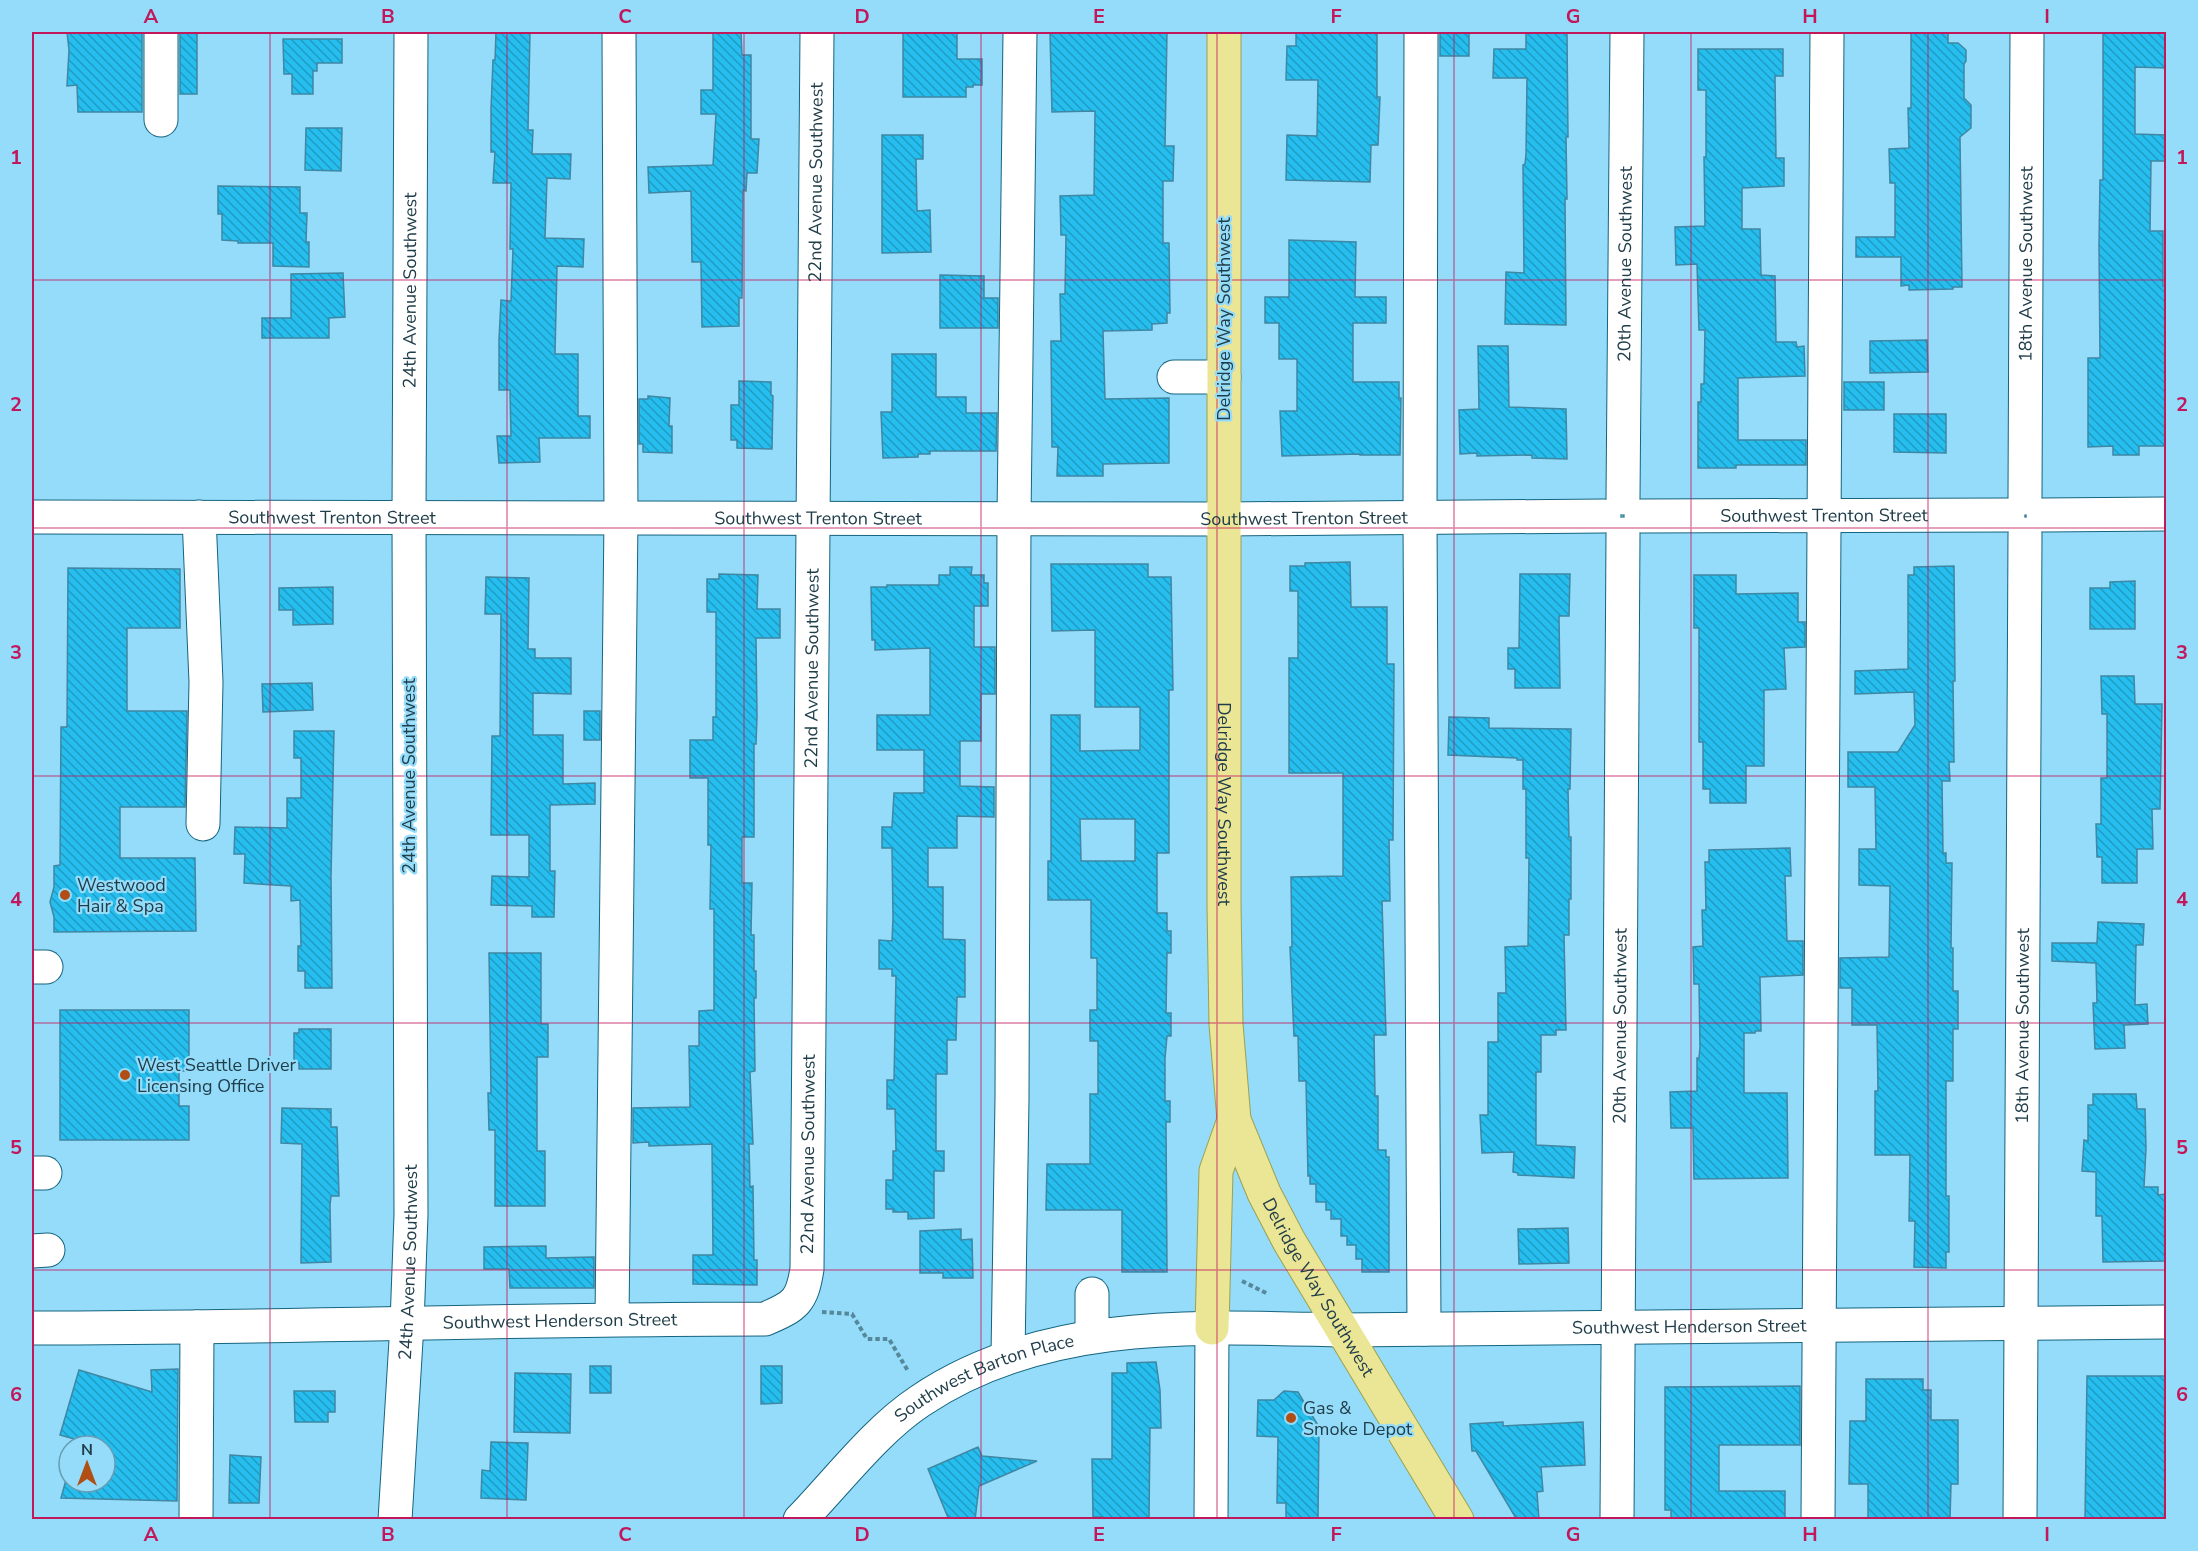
<svg xmlns="http://www.w3.org/2000/svg" width="2198" height="1551" viewBox="0 0 2198 1551" font-family="'Nunito Sans',sans-serif">
	<style>
		.building { fill: url(#building-back-hatch); stroke: #3f87a3; stroke-width: 1.5; fill-rule: evenodd }
		.lines { fill: none; stroke-linecap: round; stroke-linejoin: round }
		.minor-casing { stroke: #15647f; stroke-width: 35 }
		.major-casing { stroke: #9ca14e; stroke-width: 35 }
		.path { stroke: #56889c; stroke-width: 4; stroke-dasharray: 4.5 3; stroke-linecap: butt }
		.minor { stroke: #fff; stroke-width: 33 }
		.major { stroke: #ebe696; stroke-width: 33 }
		.grid { fill: none; stroke: #c2185b; stroke-width: 1.5; stroke-opacity: 0.55 }
		.poi-dot { fill: #b14e13; stroke: #94dcf9; stroke-width: 2 }
		.labels { text-anchor: middle; stroke-width: 4.5; stroke-linejoin: round; paint-order: stroke }
		.street-label { font-size: 18px; fill: #203e4a; stroke: #94dcf9 }
		.poi-label { font-size: 18px; fill: #203e4a; stroke: #94dcf9; text-anchor: start }
		.neatline { fill: none; stroke: #c2185b; stroke-width: 2 }
		.grid-label { font-size: 20px; text-anchor: middle; font-weight: bold; fill: #c2185b }
	</style>
	<defs>
		<pattern id="building-back-hatch" width="6" height="6" patternUnits="userSpaceOnUse" patternTransform="scale(1.5)"><rect width="6" height="6" fill="#25beef"/><path d="M-1 5l2 2M0 0l6 6M5-1l2 2" fill="none" stroke="#209cc4"/></pattern>
	</defs>
	<rect width="100%" height="100%" fill="#94dcf9"/>
	<!-- building -->
	<path class="building" d="M67,32H142V112H78L77,85L67,86L69,50Z
		M180,32H197V94H180Z
		M496,32H530L528,130H533L532,154H571L570,179L547,178L545,238L584,239L583,267L557,266L555,354H578V416H590V438H539L540,462L499,463L497,436H511L510,390H499V340L501,300L511,301L513,249H510L511,183H493L495,152H491V109L493,60H495Z
		M713,32H741L742,55H751V139H759L757,173H747L746,191L743,190L742,298H739V326L702,327L701,262H692L691,191L649,193L648,167L713,165L716,114H701V90H713Z
		M903,32H957V59H982V85H973V87H966V97H903Z
		M1050,32H1167L1165,146H1174L1173,181H1163V243H1169L1170,313H1167V323L1152,324V330L1103,331L1105,399L1169,398V463L1103,464V476H1057L1058,447H1052L1051,341H1061L1060,294H1065L1066,235H1061L1060,196L1094,195L1095,111L1052,112Z
		M1296,32H1377V97H1380L1378,145H1371L1370,182L1286,180L1287,135L1317,136L1318,80H1286L1287,46H1296Z
		M1440,32H1469V56H1440Z
		M1526,32L1567,33L1568,137H1566L1567,199H1565L1566,325L1505,324L1506,272L1524,273L1523,165L1525,164L1526,154L1527,78H1493L1494,49H1526Z
		M1911,32H1948V43H1958L1966,50V61L1964,64V98L1971,105V128L1960,137L1962,287H1953V289L1909,290V285L1901,286V257H1856V237H1895V183H1890L1889,149L1909,148L1908,108H1911Z
		M2103,32H2166V68L2135,67V134L2166,135V161H2151L2150,231H2163V286H2166V446H2139V455H2113V446L2088,447V358H2100L2099,244L2100,180H2103Z
		M283,39H342V63H317V71H313V94H292V74H284Z
		M1698,49H1783V76H1775L1776,158H1784V186L1742,188V229H1760L1761,275L1775,276L1776,342H1796L1797,347L1804,346L1805,376L1738,378V440H1806V465H1736V468H1698V402H1701V384H1704L1705,330H1699L1697,264L1676,265L1675,227L1705,226L1704,157H1706V90H1698Z
		M306,128H342L341,171L305,170Z
		M882,135H923V159H916L917,211L930,210L931,252L882,253Z
		M218,186L300,187V213H307L306,242H309V267L273,266V243H238V241L222,240V214H218Z
		M1289,240L1356,242L1355,297H1386V323H1353V382H1399V398H1401L1400,455H1360V454L1282,456L1280,411H1297V359H1279V323H1265V297H1289Z
		M343,273L345,317L329,318V338H262V318H291V274Z
		M940,275L984,276V298H998V328H940Z
		M1927,340L1928,372L1870,373V341Z
		M1478,346H1508L1509,407L1566,409L1567,459L1532,458V455L1477,456V453L1460,454L1459,410L1479,409Z
		M892,354H936V397H966V413H997L996,451H930V454H918V457L883,458L881,412H892Z
		M739,381L771,382V395L773,396L772,449L737,448V440H731V405H739Z
		M1844,382H1884V410H1844Z
		M648,396L670,398L669,426H672V453L643,452V444H639V399H648Z
		M1894,414H1946V453L1894,452Z
		M1350,562L1351,607H1387V664H1394L1393,840H1389L1390,901H1382L1386,1035H1374L1375,1096H1378V1150H1386V1157H1389V1272H1362V1259H1356V1245H1347V1236H1341V1219H1331V1210H1326V1202H1316V1184H1310V1176H1308L1306,1081H1299L1298,1036H1294L1290,947H1292L1291,877L1343,876V773H1289V658H1298V591H1290V566H1305V563Z
		M1051,564H1148V577H1171L1173,690H1169V853H1157V913H1167V931H1171V953H1167L1166,1013H1171V1036H1167L1165,1058V1101H1170V1122H1166L1167,1272H1122V1210H1046L1047,1164H1090V1094H1098V1041H1090V1010H1097V958H1091V900H1048V861H1051V715H1080V751L1140,750V707H1095V630L1052,631ZM1080,819H1135V861H1081Z
		M1954,566L1955,681H1953L1954,762H1949L1950,781H1942L1943,853H1946V863H1952L1951,948H1953V991H1958V1029H1953V1081H1946V1196H1949V1252H1946V1268L1914,1267L1915,1221H1909L1910,1155H1875V1091H1878L1877,1025H1852V988H1840V958L1889,957L1890,886L1859,885V849H1876L1875,787H1848V752H1898L1915,725L1914,692L1855,694V671L1908,669V575H1914V567Z
		M950,567H972L971,575H984V583H988V606H974V647H995V694H981V741H960V786L994,787V817L957,816V848H928V887H943V939L965,940V997H957L956,1040H947V1074H936V1151H944V1171H934V1218L908,1219V1212H893V1209H886V1180H893V1151H896L895,1109H887V1080H894L896,976H892V969H879V940L892,941L893,918L892,848H882V827H892L894,793H924V750H877V715H930V648L875,650V640H872L871,587H887V585H939V575H950Z
		M68,568L180,569V628H127V711H187L185,807H120V858H195L196,931L54,932V917L50,902L54,887V866L60,865L61,727H67Z
		M719,574L758,575L757,609H780V638H756L757,717L756,744H754V837H742V883H752L751,935H754V971H756V998H754L755,1071L750,1072L753,1144H749L750,1187L753,1186L754,1260H757V1285L693,1284V1255H713L712,1144L649,1146V1142L633,1143V1108L690,1107L689,1046H699V1011L714,1010V909H710L711,845H708V778H690V740H713V717H716V612H707V579H719Z
		M1520,574H1570L1569,616H1559L1560,688H1515V669H1508V648H1519Z
		M1694,575H1736V594L1798,593V622H1805V647L1784,648L1786,689L1764,690V766H1746V803H1710V789H1703V742H1699V628H1694Z
		M486,577L529,578L528,649H535V658H571V694L533,693V735H563V784L595,783V804L550,805V871H555L554,917H532V906L491,905L492,876L529,877V835H491L492,736H500L501,614H485Z
		M2135,581V629H2090V588H2110V582Z
		M333,587V624L293,625V610H279V588Z
		M2101,676H2134L2135,704H2162L2160,809H2152L2153,849H2137V883H2102V857H2097L2096,824H2101V778H2107V714H2102Z
		M312,683L313,710L263,712L262,684Z
		M584,711H600V740H584Z
		M1449,717L1489,718V728L1571,729L1570,789H1568L1569,837H1571V899H1569V935H1564L1566,1030H1556V1035H1541V1072H1536V1145L1575,1147L1574,1178L1518,1175V1173L1513,1172L1514,1152L1482,1153L1480,1115H1488V1042H1498V993H1506L1505,947L1528,946L1529,858H1526V789H1523V760H1517V758L1448,755Z
		M294,731H334L331,877L332,988H305V971H298V946H301L300,900L291,901V886L244,883L245,854H234L235,827L287,828V798H301V758H294Z
		M1790,848L1791,876H1785L1787,941H1803V975L1760,977L1761,1031H1755V1033H1744V1093H1787L1788,1178L1694,1179L1693,1128H1671L1670,1092L1697,1091V1058H1699L1700,1047L1699,984H1694L1693,947L1703,946L1702,910H1706L1705,862H1709V850Z
		M2098,922L2144,924L2143,945H2136L2135,1005L2147,1004L2148,1024L2124,1025L2125,1048L2095,1049L2093,1003H2097L2096,963L2052,961V943H2097Z
		M489,953H541V1024H548V1057H537V1151H545V1206H495V1130H489L488,1093H491Z
		M60,1010H189V1071H179V1106H189V1140H60Z
		M299,1029H331V1069H299V1063H294V1033H299Z
		M2093,1094H2136L2137,1109H2145L2146,1148L2144,1187H2158V1195L2166,1194V1261L2103,1262L2102,1216H2096V1172L2082,1171L2084,1140L2088,1141V1105H2093Z
		M282,1108L331,1109V1127H337L339,1196H331L330,1205L331,1262L301,1263L302,1144L281,1143Z
		M1568,1228L1569,1263L1519,1264L1518,1229Z
		M961,1229V1240L972,1239L973,1278H943V1273H920V1231Z
		M546,1246V1258L594,1257V1288H510L509,1269H484V1247Z
		M1156,1362L1160,1390L1161,1428H1150L1149,1520H1102V1517H1093L1092,1459H1112V1373H1127V1363Z
		M590,1366H611V1393H590Z
		M761,1366H782V1403L761,1404Z
		M178,1369L177,1501L61,1498L69,1469V1482H105V1446H76L78,1440L60,1435L79,1370L152,1392L151,1370Z
		M515,1373L571,1374L570,1433L514,1432Z
		M2087,1376H2166V1520H2085Z
		M1866,1379H1923V1390H1931V1420H1958V1484H1951L1950,1520H1868V1484H1849L1850,1421H1866Z
		M1800,1386V1445H1719V1491H1785V1520H1671V1510H1665V1387Z
		M294,1391H335V1412H328V1422H295Z
		M1284,1391L1298,1392L1319,1427L1318,1520H1286V1503H1277L1278,1437L1257,1436L1258,1400H1274Z
		M1503,1422V1426L1583,1422L1585,1465L1541,1467L1543,1491L1537,1492L1539,1520H1517L1476,1451H1472L1470,1424Z
		M491,1442L528,1443L526,1500L481,1498L482,1470L490,1471Z
		M978,1447L982,1456L1037,1461L979,1486L975,1520H949L928,1469Z
		M230,1455L261,1457L259,1503H229Z"/>
	<g class="lines">
		<defs>
			<g id="minor">
				<path d="M1421,32L1420,518L1424,1329"/>
				<path d="M161,120V32"/>
				<path d="M1174,377H1224"/>
				<path id="s1" d="M1623,498L1627,32"/>
				<path id="s2" d="M2025,498L2027,32"/>
				<path d="M2043,515L2166,514"/>
				<path id="s3" d="M1641,516L2008,515"/>
				<path id="s4" d="M32,517L1224,519L1604,516"/>
				<path d="M199,517L206,682L203,824"/>
				<path d="M32,967H46"/>
				<path d="M32,1173H45"/>
				<path d="M32,1251L48,1250"/>
				<path d="M1092,1294V1336"/>
				<path d="M612,1319L621,518L619,32"/>
				<path id="s5" d="M32,1328C276,1328 521,1319 765,1319C796,1306 802,1301 807,1269L817,32"/>
				<path d="M1008,1356L1012,1098L1014,518L1020,32"/>
				<path d="M196,1520L197,1327"/>
				<path id="s6" d="M395,1520L407,1324L411,1215L409,517L411,32"/>
				<path id="s7" d="M800,1520C837,1482 876,1430 920,1401C1045,1317 1199,1327 1343,1330L2166,1322"/>
				<path d="M1211,1520L1212,1328"/>
				<path id="s8" d="M1617,1520L1623,534"/>
				<path d="M1818,1520L1827,32"/>
				<path id="s9" d="M2020,1520L2025,534"/>
			</g>
			<g id="major">
				<path id="s10" d="M1224,32V906L1226,1024L1234,1120L1264,1193L1289,1241L1457,1520"/>
				<path d="M1212,1328L1216,1171L1234,1120"/>
			</g>
		</defs>
		<!-- minor casing -->
		<use href="#minor" class="minor-casing"/>
		<!-- major casing -->
		<use href="#major" class="major-casing"/>
		<!-- path -->
		<path class="path" d="M1242,1281L1268,1294
			M822,1312L852,1314L867,1339H889L908,1371"/>
		<!-- minor -->
		<use href="#minor" class="minor"/>
		<!-- major -->
		<use href="#major" class="major"/>
	</g>
	<!-- grid -->
	<path class="grid" d="M270,32V1520M507,32V1520M744,32V1520M981,32V1520M1217,32V1520M1454,32V1520M1691,32V1520M1928,32V1520M32,280H2166M32,528H2166M32,776H2166M32,1023H2166M32,1270H2166"/>
	<!-- markers -->
	<g class="poi-dot">
		<circle cx="65" cy="895" r="6"/>
		<circle cx="125" cy="1075" r="6"/>
		<circle cx="1291" cy="1418" r="6"/>
	</g>
	<g class="labels">
		<!-- street labels -->
		<g class="street-label">
			<text dy="6" stroke="none"><textPath href="#s5" startOffset="1890">22nd Avenue Southwest</textPath></text>
			<text dy="6" stroke="none"><textPath href="#s1" startOffset="234">20th Avenue Southwest</textPath></text>
			<text dy="6" stroke="none"><textPath href="#s2" startOffset="234">18th Avenue Southwest</textPath></text>
			<text dy="6" stroke="none"><textPath href="#s6" startOffset="1230">24th Avenue Southwest</textPath></text>
			<text transform="translate(1224 319) rotate(-90)" y="6">Delridge Way Southwest</text>
			<text dy="6" stroke="none"><textPath href="#s3" startOffset="183">Southwest Trenton Street</textPath></text>
			<text dy="6" stroke="none"><textPath href="#s4" startOffset="300">Southwest Trenton Street</textPath></text>
			<text dy="6" stroke="none"><textPath href="#s4" startOffset="786">Southwest Trenton Street</textPath></text>
			<text dy="6" stroke="none"><textPath href="#s4" startOffset="1272">Southwest Trenton Street</textPath></text>
			<text dy="6" stroke="none"><textPath href="#s5" startOffset="1404">22nd Avenue Southwest</textPath></text>
			<text transform="translate(409 776) rotate(-90)" y="6">24th Avenue Southwest</text>
			<text dy="6" stroke="none"><textPath href="#s10" startOffset="772">Delridge Way Southwest</textPath></text>
			<text dy="6" stroke="none"><textPath href="#s8" startOffset="494">20th Avenue Southwest</textPath></text>
			<text dy="6" stroke="none"><textPath href="#s9" startOffset="494">18th Avenue Southwest</textPath></text>
			<text dy="6" stroke="none"><textPath href="#s5" startOffset="918">22nd Avenue Southwest</textPath></text>
			<text dy="6" stroke="none"><textPath href="#s6" startOffset="258">24th Avenue Southwest</textPath></text>
			<text dy="6" stroke="none"><textPath href="#s10" startOffset="1276">Delridge Way Southwest</textPath></text>
			<text dy="6" stroke="none"><textPath href="#s5" startOffset="528">Southwest Henderson Street</textPath></text>
			<text dy="6" stroke="none"><textPath href="#s7" startOffset="952">Southwest Henderson Street</textPath></text>
			<text dy="6" stroke="none"><textPath href="#s7" startOffset="238">Southwest Barton Place</textPath></text>
		</g>
		<!-- poi labels -->
		<g class="poi-label">
			<text x="77" y="891">Westwood<tspan x="77" dy="21">Hair &amp; Spa</tspan></text>
			<text x="137" y="1071">West Seattle Driver<tspan x="137" dy="21">Licensing Office</tspan></text>
			<text x="1303" y="1414">Gas &amp;<tspan x="1303" dy="21">Smoke Depot</tspan></text>
		</g>
	</g>
	<!-- border -->
	<rect width="2198" height="1551" fill="none" stroke="#94dcf9" stroke-width="66"/>
	<!-- north arrow -->
	<g transform="translate(87 1464)"><circle r="28" fill="#94dcf9" stroke="#669db3" stroke-width="1.5"/>
	<path d="M0-4.5L10 22L0 15L-10 22Z" fill="#b14e13"/>
	<text y="-9" font-size="16" font-weight="bold" text-anchor="middle" fill="#203e4a">N</text>
	</g>
	<rect x="33" y="33" width="2132" height="1485" class="neatline"/>
	<g class="grid-label">
		<text x="151" y="23">A</text>
		<text x="388" y="23">B</text>
		<text x="625" y="23">C</text>
		<text x="862" y="23">D</text>
		<text x="1099" y="23">E</text>
		<text x="1336" y="23">F</text>
		<text x="1573" y="23">G</text>
		<text x="1810" y="23">H</text>
		<text x="2047" y="23">I</text>
		<text x="16" y="164">1</text>
		<text x="2182" y="164">1</text>
		<text x="16" y="411">2</text>
		<text x="2182" y="411">2</text>
		<text x="16" y="659">3</text>
		<text x="2182" y="659">3</text>
		<text x="16" y="906">4</text>
		<text x="2182" y="906">4</text>
		<text x="16" y="1154">5</text>
		<text x="2182" y="1154">5</text>
		<text x="16" y="1401">6</text>
		<text x="2182" y="1401">6</text>
		<text x="151" y="1541">A</text>
		<text x="388" y="1541">B</text>
		<text x="625" y="1541">C</text>
		<text x="862" y="1541">D</text>
		<text x="1099" y="1541">E</text>
		<text x="1336" y="1541">F</text>
		<text x="1573" y="1541">G</text>
		<text x="1810" y="1541">H</text>
		<text x="2047" y="1541">I</text>
	</g>
</svg>
